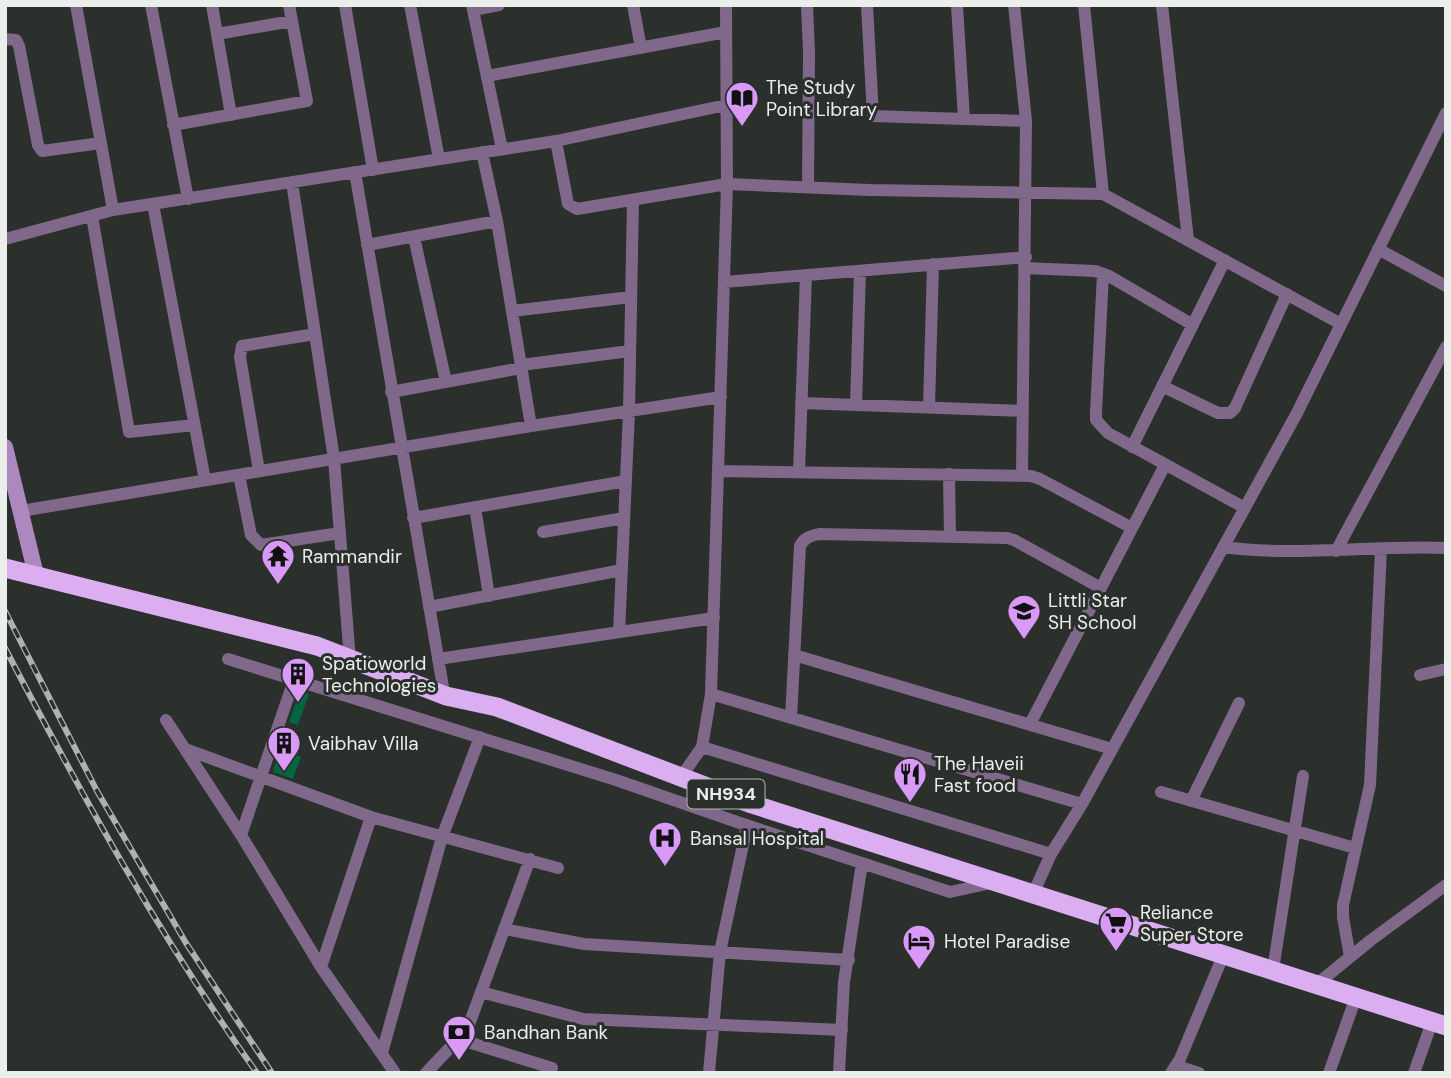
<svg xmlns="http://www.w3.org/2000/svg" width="1451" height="1078" viewBox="0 0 1451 1078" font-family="'DM Sans',sans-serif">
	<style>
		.building { fill: #006742 }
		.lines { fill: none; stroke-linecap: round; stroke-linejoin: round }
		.minor { stroke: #7f688a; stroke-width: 12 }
		.secondary { stroke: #ac88be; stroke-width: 16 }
		.trunk { stroke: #dbaef2; stroke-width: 19 }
		.rail-casing { stroke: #aeb2af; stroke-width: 6 }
		.rail { stroke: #2b302d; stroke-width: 3.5; stroke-dasharray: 10; stroke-linecap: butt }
		.labels { text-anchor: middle; stroke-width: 6; stroke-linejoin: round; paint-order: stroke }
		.shield { fill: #2b302d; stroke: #b1b6b3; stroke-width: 2 }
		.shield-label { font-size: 18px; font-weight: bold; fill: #ebefec }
		.poi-label { font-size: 19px; fill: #ebefec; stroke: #2b302d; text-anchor: start }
	</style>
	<rect width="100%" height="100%" fill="#2b302d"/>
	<!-- building -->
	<path class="building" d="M300,691L309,694L298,725L289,722Z
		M281,751L301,757L293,779L273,772L277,757Z"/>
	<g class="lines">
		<!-- minor -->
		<path class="minor" d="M76,5L113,210
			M151,5L188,199
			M212,5L231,115
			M345,5L373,170
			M410,5L439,159
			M472,5L502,149
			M633,5L641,48
			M807,5L809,53L808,187
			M867,5L873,116L1026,121
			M957,5L964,119
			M1014,5L1026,121L1022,476
			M1084,5L1103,194
			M1162,5L1188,240
			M473,10L499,5
			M217,34L292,21
			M5,39L16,40L19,46L38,145L42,151L101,143
			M487,76L726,32
			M173,125L307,101L289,5
			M556,141L568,204L577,209L727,184L870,190L1103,194L1341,324
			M482,152L497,221L531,426
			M355,172L443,687
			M292,182L334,459L350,660
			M153,204L205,480
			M92,216L129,432L194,425
			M414,237L446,382
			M5,239L113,210L556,141L726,105
			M367,245L497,221
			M1378,249L1446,286
			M1025,268L1095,271L1109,276L1193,325
			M1103,274L1096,412V420L1108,433L1245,508
			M724,282L1026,257
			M512,311L631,297
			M521,365L630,351
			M1162,386L1218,413H1230L1235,408L1287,294
			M391,392L521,368
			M801,403L1023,411
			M856,405L860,271
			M929,407L933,264
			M1132,447L1225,260
			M259,471L240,357L242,346L315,334
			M718,471L1031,476L1040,479L1132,528
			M799,472L806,275
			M949,474L950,537
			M239,475L251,535L261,545L340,533
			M475,507L489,596
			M21,511L531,426L721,397
			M413,518L626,481
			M543,532L624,518
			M1223,547C1298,557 1371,545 1446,548
			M1336,551L1446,347
			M429,607L622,570
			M619,632L629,412L633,200
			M794,655L1112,749
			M228,659L616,780L740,823L950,892L991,883
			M438,659L714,618
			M1420,675L1446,669
			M711,694L1082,804
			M791,718L800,546C804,538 810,536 819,534L1007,538L1014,540L1101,588
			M166,720L241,835L321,967L395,1073
			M1030,724L1165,465
			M702,747L1051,854
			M185,749L371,817L558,868
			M681,777L702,747L711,694L727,184L726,5
			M1161,792L1355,848
			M1191,801L1239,703
			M241,835L294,680
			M1033,894L1051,854L1082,804L1297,413L1446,113
			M504,929L584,944L849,960
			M1350,957L1343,917V905L1370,785L1381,549
			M321,967L371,817
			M1273,970L1303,776
			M1317,984L1371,940L1446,885
			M481,992L583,1019L842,1030
			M458,1039L552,1068
			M382,1053L442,837L480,737
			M1177,1066L1199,1073
			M426,1073L462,1035L470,1022L530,859
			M709,1073L720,952L747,826
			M839,1073L844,982L862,863
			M1171,1073L1180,1059L1223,956
			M1329,1073L1356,997
			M1414,1073L1432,1022"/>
		<!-- secondary -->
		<path class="secondary" d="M5,447L36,575"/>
		<!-- trunk -->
		<path class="trunk" d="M5,568L317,646L446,696L497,707L752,804L1446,1026"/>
		<defs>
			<path id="rail" d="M5,611L97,791L186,943L272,1073
				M5,648C81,794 161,939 257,1073"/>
		</defs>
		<!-- rail casing -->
		<use href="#rail" class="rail-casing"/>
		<!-- rail -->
		<use href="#rail" class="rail"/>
	</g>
	<!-- icons -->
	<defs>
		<symbol id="library-pin" viewBox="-11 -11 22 30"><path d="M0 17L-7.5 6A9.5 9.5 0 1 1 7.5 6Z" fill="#d99af7" stroke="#2b302d"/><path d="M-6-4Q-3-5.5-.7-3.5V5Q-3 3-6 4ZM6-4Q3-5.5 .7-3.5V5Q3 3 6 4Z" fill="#111"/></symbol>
		<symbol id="temple-pin" viewBox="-11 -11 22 30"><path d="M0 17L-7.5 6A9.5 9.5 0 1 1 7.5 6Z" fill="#d99af7" stroke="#2b302d"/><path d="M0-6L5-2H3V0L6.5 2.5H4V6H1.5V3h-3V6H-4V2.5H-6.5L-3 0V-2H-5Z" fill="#111"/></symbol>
		<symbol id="school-pin" viewBox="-11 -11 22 30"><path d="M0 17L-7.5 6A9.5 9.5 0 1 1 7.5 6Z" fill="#d99af7" stroke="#2b302d"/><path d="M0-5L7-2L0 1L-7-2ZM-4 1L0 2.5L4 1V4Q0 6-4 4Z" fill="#111"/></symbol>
		<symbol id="building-pin" viewBox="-11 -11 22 30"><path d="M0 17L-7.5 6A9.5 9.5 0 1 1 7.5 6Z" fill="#d99af7" stroke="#2b302d"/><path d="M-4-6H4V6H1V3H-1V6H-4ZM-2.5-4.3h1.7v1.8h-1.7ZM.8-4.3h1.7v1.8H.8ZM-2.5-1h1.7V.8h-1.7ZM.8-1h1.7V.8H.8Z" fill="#111"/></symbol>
		<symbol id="restaurant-pin" viewBox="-11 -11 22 30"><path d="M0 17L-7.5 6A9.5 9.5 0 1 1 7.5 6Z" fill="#d99af7" stroke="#2b302d"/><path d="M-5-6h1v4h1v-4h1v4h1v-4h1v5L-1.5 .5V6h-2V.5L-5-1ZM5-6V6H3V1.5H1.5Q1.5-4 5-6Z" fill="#111"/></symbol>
		<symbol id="hospital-pin" viewBox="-11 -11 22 30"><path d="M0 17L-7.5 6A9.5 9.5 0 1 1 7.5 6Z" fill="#d99af7" stroke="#2b302d"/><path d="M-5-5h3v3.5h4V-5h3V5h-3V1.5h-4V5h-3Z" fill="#111"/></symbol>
		<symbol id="supermarket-pin" viewBox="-11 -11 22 30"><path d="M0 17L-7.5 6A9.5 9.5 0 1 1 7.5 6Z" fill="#d99af7" stroke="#2b302d"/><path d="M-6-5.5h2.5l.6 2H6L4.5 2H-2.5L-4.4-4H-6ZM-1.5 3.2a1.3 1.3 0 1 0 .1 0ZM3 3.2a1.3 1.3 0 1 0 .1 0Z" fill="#111"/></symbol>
		<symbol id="hotel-pin" viewBox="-11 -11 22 30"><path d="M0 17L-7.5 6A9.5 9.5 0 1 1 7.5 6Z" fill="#d99af7" stroke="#2b302d"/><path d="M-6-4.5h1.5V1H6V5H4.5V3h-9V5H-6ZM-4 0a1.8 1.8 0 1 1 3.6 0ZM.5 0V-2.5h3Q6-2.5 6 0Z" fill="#111"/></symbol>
		<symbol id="bank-pin" viewBox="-11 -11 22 30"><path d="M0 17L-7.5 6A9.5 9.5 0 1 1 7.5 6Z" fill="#d99af7" stroke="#2b302d"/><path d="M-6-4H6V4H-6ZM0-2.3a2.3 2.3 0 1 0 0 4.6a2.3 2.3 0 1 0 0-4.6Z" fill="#111"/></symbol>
	</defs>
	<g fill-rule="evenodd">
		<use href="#library-pin" x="723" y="79" width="38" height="52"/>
		<use href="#temple-pin" x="259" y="537" width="38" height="52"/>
		<use href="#school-pin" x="1005" y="592" width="38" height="52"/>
		<use href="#building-pin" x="279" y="655" width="38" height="52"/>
		<use href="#building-pin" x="265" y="724" width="38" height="52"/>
		<use href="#restaurant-pin" x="891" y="755" width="38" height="52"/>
		<use href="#hospital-pin" x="646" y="819" width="38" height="52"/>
		<use href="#supermarket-pin" x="1097" y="904" width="38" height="52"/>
		<use href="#hotel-pin" x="900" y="922" width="38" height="52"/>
		<use href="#bank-pin" x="440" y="1013" width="38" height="52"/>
	</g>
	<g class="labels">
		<!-- shield labels -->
		<rect class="shield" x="687.5" y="779.5" width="77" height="29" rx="5"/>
		<g class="shield-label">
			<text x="726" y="800">NH934</text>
		</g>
		<!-- poi labels -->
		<g class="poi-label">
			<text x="766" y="94">The Study<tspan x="766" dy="22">Point Library</tspan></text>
			<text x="302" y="563">Rammandir</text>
			<text x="1048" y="607">Littli Star<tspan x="1048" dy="22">SH School</tspan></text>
			<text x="322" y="670">Spatioworld<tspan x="322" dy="22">Technologies</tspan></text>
			<text x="308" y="750">Vaibhav Villa</text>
			<text x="934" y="770">The Haveii<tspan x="934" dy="22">Fast food</tspan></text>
			<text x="690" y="845">Bansal Hospital</text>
			<text x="1140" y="919">Reliance<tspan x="1140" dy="22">Super Store</tspan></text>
			<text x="944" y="948">Hotel Paradise</text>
			<text x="484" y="1039">Bandhan Bank</text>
		</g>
	</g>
	<!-- border -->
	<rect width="1451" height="1078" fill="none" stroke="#ebefec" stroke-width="14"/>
</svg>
